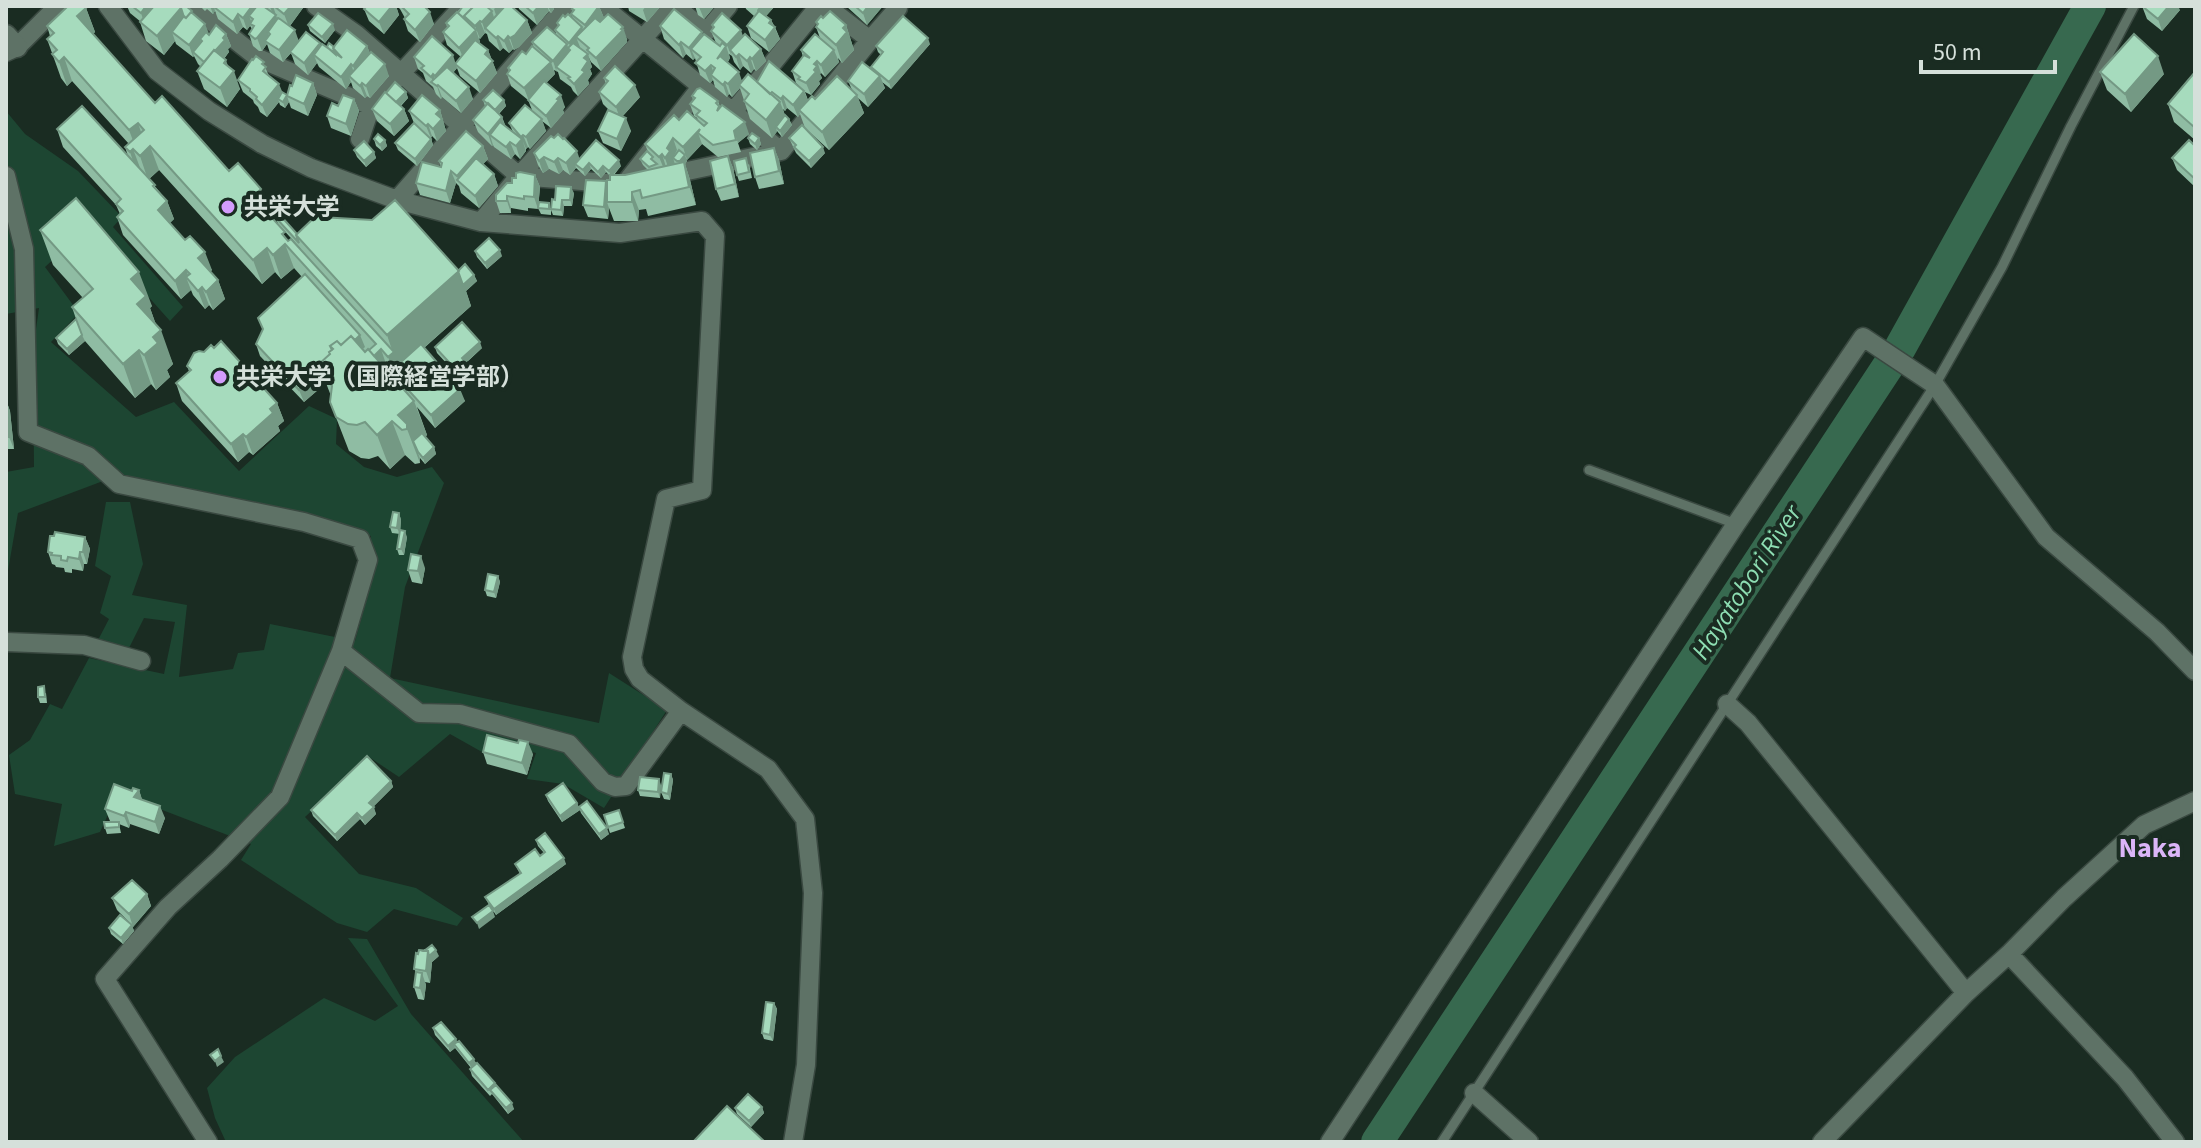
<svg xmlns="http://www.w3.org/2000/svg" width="2201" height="1148" viewBox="0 0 2201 1148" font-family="'Source Sans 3','Noto Sans JP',sans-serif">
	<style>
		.green { fill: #1d4632 }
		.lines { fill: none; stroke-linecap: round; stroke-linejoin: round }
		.river { stroke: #37694f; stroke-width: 32 }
		.service-casing { stroke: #3a4941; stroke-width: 12 }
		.minor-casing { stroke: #3a4941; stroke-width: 21 }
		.tertiary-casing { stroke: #3a4941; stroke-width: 23 }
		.service { stroke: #5e7266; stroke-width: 9 }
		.minor { stroke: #5e7266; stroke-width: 18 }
		.tertiary { stroke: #5e7266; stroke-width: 20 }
		.wall { fill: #8fbca3 }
		.shaded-wall { fill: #749984 }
		.building { fill: #a6dbbd; stroke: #749984; stroke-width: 2 }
		.poi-dot { fill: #d39cfc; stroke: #1a2c22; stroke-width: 3 }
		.labels { text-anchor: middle; stroke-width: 8; stroke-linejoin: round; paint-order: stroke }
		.poi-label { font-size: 24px; font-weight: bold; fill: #d5e0da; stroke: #1a2c22; text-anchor: start }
		.water-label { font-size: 26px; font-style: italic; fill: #8dddb2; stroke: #1a2c22 }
		.quarter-label { font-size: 28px; font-weight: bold; fill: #dbb5f8; stroke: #1a2c22 }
	</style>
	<rect width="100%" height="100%" fill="#1a2c22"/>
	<!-- green -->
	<path class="green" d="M6,111L25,134L78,171L122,217L113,227L183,307L170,321L87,228L45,267L79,313L51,342L136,417L174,402L239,471L309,406L337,419L336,444L364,467L397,477L432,467L444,483L405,587L390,678L599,723L609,673L667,710L604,808L563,784L527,779L536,753L490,742L482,752L450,734L399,777L369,757L305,817L359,874L416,888L463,918L457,926L394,909L367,932L337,923L241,860L251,844L118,793L100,832L54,846L62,804L15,794L9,755L30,740L50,704L62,709L89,658L164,674L175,622L144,618L128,650L97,642L109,619L100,613L111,576L95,566L106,502H130L143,564L132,595L187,605L179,677L233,669L238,653L264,650L270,624L355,641L371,584V536L119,475L18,513L6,582V472L34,467L33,351L39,308L6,314Z
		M348,938L367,939L411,1014L524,1142H226L215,1118L207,1088L235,1057L324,998L375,1021L398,1006Z"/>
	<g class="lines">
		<!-- river -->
		<path class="river" d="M1377,1142L1900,348L2090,6"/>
		<defs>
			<path id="service" d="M1589,470L1736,524
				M1442,1142L1935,385L2002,267L2071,126L2134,6"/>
			<path id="minor" d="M108,6L157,71L209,111L262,144L311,168L397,200L481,222L620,233L702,221L715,236L702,490L666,499L632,657L634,669L640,679L681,711L768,769L805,819L813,893L806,1065L793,1142
				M192,6L258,58L371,106
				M316,6L356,34L519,176L607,183
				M602,6L781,151
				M675,6L706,32L728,6
				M826,6L870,40
				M6,52L17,47L58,6
				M733,112L819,6
				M360,139L371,106L463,6
				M6,176L24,249L28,432L88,456L119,484L304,522L360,539L368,560L341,651L280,797L220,859L168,907L105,979L208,1142
				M664,176L781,151L870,40L898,8
				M624,185L701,87
				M397,200L566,6
				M481,222L519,176L672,6
				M6,642L84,645L141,661
				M341,651L419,713L460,714L569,744L603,782L615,787L626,786L681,711
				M1727,704L1748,723L1966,993
				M2009,954L2125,1078L2175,1142
				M1474,1093L1529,1142
				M1330,1142L1736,524L1863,337L1935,385L2046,537L2157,632L2195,671
				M1822,1142L1966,993L2009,954L2064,898L2144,825L2195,801"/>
			<path id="tertiary" d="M6,35L17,47"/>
		</defs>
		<!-- service casing -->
		<use href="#service" class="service-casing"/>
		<!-- minor casing -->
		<use href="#minor" class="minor-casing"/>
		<!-- tertiary casing -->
		<use href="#tertiary" class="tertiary-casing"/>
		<!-- service -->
		<use href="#service" class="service"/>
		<!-- minor -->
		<use href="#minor" class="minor"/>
		<!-- tertiary -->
		<use href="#tertiary" class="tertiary"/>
	</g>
	<!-- wall -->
	<path class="wall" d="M127,6H186L209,34H226L231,46L228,49L229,52L224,59L240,89L227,107L204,89L197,71L201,67L198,64L194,56L193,57L176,44L175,41L164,55L146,41L140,22H141L130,13Z
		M200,6H303V8L290,26L299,41L327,47L367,46L370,54L389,76L370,98L367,96L365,98L353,88L351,82L346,89L319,67L317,63L308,75L295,64L291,53L283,62L270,53L267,44L262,51H259L253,46L249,34L252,29L250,26L247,30L243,27L237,34L218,19L215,11L213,14L207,9L205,11Z
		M367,6H396L399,15L384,34L369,21L364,9Z
		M397,6H424L434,24L420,42L408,31L404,19L405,18L400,9Z
		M463,6H511L527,20L532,33L519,47L514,50L513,49L509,53L503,48L500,51L489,41L487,34L485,33L480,39L479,38L480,42L479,43L488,50L497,73L480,93L460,76L457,68L453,73L473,99L461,113L442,97L441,99L436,94L433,87L426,81L423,73L418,69L414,57L456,63L461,57L447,45L443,32L447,27L446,23Z
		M518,6H553L554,9L551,13L549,11L537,25L519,9Z
		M599,6L604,18L627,39V42L601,71L591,62L588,56L592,67L590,69L592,74L588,80L589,84L578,96L573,91L571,87L560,79L558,72L554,70L555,74L546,83L565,107L563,110L564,113L551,128L542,121L546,131L530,149L528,147L526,149V151L520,159L515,154L511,159L494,147L493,145L492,146L478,132L473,120L485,106L483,100H504L506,106L499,114L502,117L506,127L513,132L509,123L532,110L528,100L511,86L507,74L509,72L508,68L534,48L532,42L556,34L555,30L558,26L557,23L565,17L573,19L571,14L573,12L572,9Z
		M628,6H659L660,7L647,22L629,11Z
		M695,6H715L704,19L698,15Z
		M745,6H775L766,16L771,20L775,27L780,39L769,52L751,38L747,26L754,16L746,9Z
		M846,6H883L867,25Z
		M2142,6L2180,10L2162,31L2147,19Z
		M86,8L95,32L93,34L155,103L229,171L264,198L274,220L288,241L301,249L278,224L276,218L297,234L320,217L432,241L458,271L474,275L477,281L466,291L471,306L424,348L465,401L435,428L417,407L427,435L425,437L434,447L436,454L425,464L420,458V463L415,464L405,455L390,469L378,456L369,459L361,458L349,451L330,402L331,396L326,383L304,402L260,356L256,344L263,330L258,318L302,277L294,268L281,279L275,272L262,284L159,170L149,179L167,201L174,219L170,223L212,270L210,272L218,280L225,299L213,310L209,305L205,309L193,295L191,290L181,299L123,235L117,217L120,214L116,205L63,147L57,129L128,156L125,147L129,144L72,81L67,86L61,78L47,39L50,36L47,26Z
		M823,18L846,25L854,50L842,63L838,58L839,62L825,77L821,73L820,74L822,78L819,81L820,84L811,95L805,92L808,100L815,99L852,90L848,81L871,69L881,55L878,52L876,46L930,44L891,89L882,82L885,88L868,107L858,98L864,113L829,150L805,128L800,114L798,117L787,108L785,111L783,109L785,116L789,119L792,125L782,137L777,131L772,138L750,119L740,88L732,97L729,94L727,97L715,87L713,80L710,83L700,75L695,58L693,60L686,54L683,58L664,39L660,26L703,35L716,43L711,31L713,28L712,25L743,36L761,49L766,61L756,71L754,69L751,73L743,66L740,70L734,62L732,56L729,54L730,58L728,62L742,81L757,82L801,88L796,83L792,71L803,57L801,50L820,38L816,27L817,25L816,22Z
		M308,25L335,30L325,43L310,31Z
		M265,67L269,76L282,92L287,95L292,86L313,83L317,95L308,116L291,108L289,102L285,108L280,105L279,102L267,117L260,112L258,107L254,103L253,100L243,92L238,80Z
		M2100,72L2164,74L2131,112L2107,90Z
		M2195,72V140L2174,122L2168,104Z
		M604,78L640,97L622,117L631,131L621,151L603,143L598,131L611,112L603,104L599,92L606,84Z
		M406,92L408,98L401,106L404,109L409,121L394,136L377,121L372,109Z
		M692,96L718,101L720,107L749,134L738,143L741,152L718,157L702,144L687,160L686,159L687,161L685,164L690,180L696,205L648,216L646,209L639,210L638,221H614L609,208L608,219L588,217L583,205L607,184L610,180V176L606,172L601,178L591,169L585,176L576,168L570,175L563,170L559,174L549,169L543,173L538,165L534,153L579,158L621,166L614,175H625L648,170L643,165L640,159L648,152L645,144L679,120L698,121L697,118L694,116L690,104L693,100Z
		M354,99L359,111L351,136L331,128L327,116L338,106Z
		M440,110L446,131L437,141L432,136L431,138L433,145L417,166L398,150L395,143L414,123L409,111Z
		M748,138H759L761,144L757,150L750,144Z
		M789,138L825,153L811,168L796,153Z
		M374,139L385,140L387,146L382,151L376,146Z
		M483,146L488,159L483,164L494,174L498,186L479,208L461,193L459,186L456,183L450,203L420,195L416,183L441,167L439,161Z
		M2195,146V187L2177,170L2172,158Z
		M774,148L779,160L784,184L759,189L755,177Z
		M354,150L374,152L376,158L366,167L357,157Z
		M728,156L733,168L739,197L721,201L716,189Z
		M749,164L752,178L739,181L737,175Z
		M535,175L540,187L538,209L528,208V211L511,208V213H500L496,201L516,178Z
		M574,193L572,206H564L563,216L553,215L551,210V215L541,214L538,208H551L555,200Z
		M40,230L152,306L150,308L156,325L173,364L167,370L170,377L156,390L151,384L135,398L85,341L69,355L58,344L56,338L76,319L72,307L83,298L53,265Z
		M475,251L502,256L487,269L477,257Z
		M435,347L482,348L466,363L471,369L473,376L467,381L462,376L460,378L437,353Z
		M187,366L277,403L284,421L278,426L280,431L253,455L249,452L238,462L182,401L176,383L189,371Z
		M6,400L10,411L14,449H6Z
		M399,513L401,520L400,532L407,537L404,555H399L397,549L400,534L392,533L390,527Z
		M85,537L90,549L87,564H84L83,571L72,569V573L65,572L64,568L56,567L55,565L52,564L48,552Z
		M425,568L422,584L412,582L408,570Z
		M498,576L500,582L496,598L487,596L485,590Z
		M46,693L47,703H40L38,697Z
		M483,752L533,754L527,775L487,764Z
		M671,774L673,780L670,800L664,799L661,792Z
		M391,781L393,787L373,807L376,814L365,825L360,819L337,841L313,816L311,810Z
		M661,785L660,798L640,796L638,790Z
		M139,790L142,800L165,818L159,834L130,824L129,828L119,824L121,833L107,834L105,828L113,822L110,821L105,809L132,791Z
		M546,795L577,803L580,810L562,822L548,801Z
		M579,807L609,834L601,840L581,813Z
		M619,810L625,828L610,833L604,815Z
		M536,840L566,864L496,915L488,903L485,897L520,874L515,864L540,856L544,853L538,846Z
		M147,894L151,906L133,927L132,926L134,931L123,944L111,934L109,928L131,924L117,910L112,898Z
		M439,956L432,962L430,983L425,982L426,985L424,1000L418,999L414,987L416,972L414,969Z
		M774,1003L777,1009L773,1041L764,1039L762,1033Z
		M433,1028L456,1039L457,1042L496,1085L514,1109L508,1114L492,1094L490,1096L472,1076L470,1069L471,1068L455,1048L450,1052L435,1035Z
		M762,1107L764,1113L751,1127L737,1114L735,1108Z"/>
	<!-- shaded-wall -->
	<path class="shaded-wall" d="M146,6H160L145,25L141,13Z
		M210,6H219L214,7L215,11L213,14Z
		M252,6H258L253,19L249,16L252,23L247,30L243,18Z
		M271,6H273L280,27L270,34L268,32L270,40L265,41L267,44L262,51L257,38L274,17L270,7Z
		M291,6H303V8L289,27L284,14Z
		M392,6H396L399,15L384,34L379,22Z
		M497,6H511L498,21L494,9Z
		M539,6H547L549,11L537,25L533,13Z
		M548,6H553L554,9L551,13Z
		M599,6L604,18L589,37L585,25Z
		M646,6L660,7L647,22L643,10Z
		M700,6H715L704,19L699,7Z
		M760,6H775L761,22L757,10Z
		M868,6H883L867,25L863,13Z
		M2169,6H2178L2180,10L2162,31L2158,19Z
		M86,8L95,32L86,40L77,16Z
		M181,8L187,26L172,32L175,41L164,55L157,36Z
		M492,11L496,24L485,28L486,34L482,22Z
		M430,12L434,24L420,42L415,30Z
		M238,14L243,27L237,34L233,22Z
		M527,20L532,33L519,47L514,50L510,38Z
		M771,20L780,39L769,52L765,40L769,23Z
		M480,21L485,33L480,39L475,26Z
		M205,24L210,36L202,41L200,39L202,46L193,52L194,56L193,57L189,45Z
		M333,24L335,30L325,43L322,37Z
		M846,25L854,50L842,63L836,45L843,28Z
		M582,27L587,39L576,37L580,47L573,55L569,43Z
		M623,27L627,39V42L601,71L596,58Z
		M295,30L299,42L283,62L279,50Z
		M476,30L480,42L464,60L459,48Z
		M741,30L745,42L730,50L732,57L727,45Z
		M702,32L706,45L691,49L695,58L693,60L689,48Z
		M226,34L231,46L228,49L229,52L210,75L205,63Z
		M498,36L503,48L500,51L496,38Z
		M508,36L513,49L509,53L504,41Z
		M928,38L930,44L891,89L889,82Z
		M681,42L686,54L683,58L679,45Z
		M320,43L324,55H314L317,63L308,75L304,63Z
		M567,44L571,57L556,67L557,73L553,61Z
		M367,46L372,58L358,78L353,66Z
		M726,46L730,58L721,71L717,59Z
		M761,49L766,61L756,71L752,59Z
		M488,50L497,73L480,93L476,81L485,54Z
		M834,50L839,62L825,77L821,65Z
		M588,54L592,67L590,69L592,74L588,80L589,84L578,96L574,84L582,70L584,58Z
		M739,54L743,66L740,70L736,57Z
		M453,55L457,68L440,87L438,85L435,76Z
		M2158,56L2164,74L2131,112L2125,94Z
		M64,57L72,81L67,86L59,62Z
		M750,57L754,69L751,73L747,61Z
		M226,60L231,75L234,71L240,89L227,107L220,88L224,63Z
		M817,61L821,73L820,74L822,78L819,81L820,84L811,95L806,83L814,70V64Z
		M551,62L555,74L529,101L524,88Z
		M351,64L355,76H349L351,82L346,89L341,77Z
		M385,64L389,76L370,98L366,86Z
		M711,65L715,77L711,75L713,80L710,83L705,71Z
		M739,72L743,84L739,85L740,88L732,97L728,84Z
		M433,74L442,97L441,99L437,86L434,84L431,77Z
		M880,76L885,88L868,107L864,94Z
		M725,82L729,94L727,97L723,85Z
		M313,83L317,95L308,116L304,104Z
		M362,83L367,96L365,98L360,86Z
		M279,84L284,96L278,99L279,102L267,117L262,105Z
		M635,85L640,97L620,119L616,107Z
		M469,87L473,99L461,113L456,101Z
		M804,91L809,103L799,110L800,114L798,117L793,105Z
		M406,92L408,98L397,109L395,103Z
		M561,95L565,107L563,110L564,113L551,128L546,116Z
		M857,95L864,113L829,150L822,132Z
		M287,96L289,102L285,108L283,102Z
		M783,96L787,108L785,111L781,99Z
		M354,99L359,111L351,136L346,124Z
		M504,100L506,106L496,116L494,110Z
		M780,102L787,120L776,127L777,132L772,138L766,120Z
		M404,109L409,121L394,136L390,124Z
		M440,110L446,131L437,141L433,129L436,114Z
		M502,117L506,129L490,135L493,145L492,146L488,134Z
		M626,118L631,131L621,151L617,139Z
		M542,119L546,131L530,149L526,137Z
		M789,119L792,125L782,137L780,131Z
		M745,122L749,134L738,143L741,152L734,131Z
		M138,123L146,147L138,154L129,130Z
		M428,124L432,136L431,138L426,126Z
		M700,129L698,133L702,144L687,160L683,147Z
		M523,135L528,147L526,149L521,137Z
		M673,138L677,150L673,158L675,164L669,170L665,158L667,148Z
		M759,138L761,144L757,150L755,144Z
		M431,139L433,145L417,166L415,159Z
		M522,139L526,151L520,159L516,146Z
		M385,140L387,146L382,151L380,145Z
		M510,142L515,154L511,159L506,147Z
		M150,146L159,170L148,180L140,156Z
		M483,146L488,159L463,186L460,183L457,176Z
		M823,147L825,153L811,168L809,161Z
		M774,148L779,160L784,184L779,171Z
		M133,149L142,173L138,176L130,152Z
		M577,151L581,163L575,164L576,168L570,175L566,163Z
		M374,152L376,158L366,167L364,161Z
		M662,154L666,167L664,169L659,157Z
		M685,155L687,161L685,164L690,180L696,205L680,161Z
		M728,156L733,168L739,197L735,184Z
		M544,157L549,169L543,173L539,161Z
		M558,158L563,170L559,174L554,162Z
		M619,160L621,166L611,177L609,171Z
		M589,163L591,169L585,176L583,170Z
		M603,166L606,172L601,178L598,172Z
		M451,171L456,183L450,203L446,191Z
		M494,174L498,186L479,208L475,196Z
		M535,175L540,187L538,209L534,197Z
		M606,181L611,193L607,202L609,208L608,219L604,207Z
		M571,187L574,193L572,206L570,200Z
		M261,189L266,204L268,203L276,226L262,207L258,192Z
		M632,192L639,210L638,221L632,202Z
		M507,196L511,208V213L507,201Z
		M562,200L564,206L563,216L561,210Z
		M167,201L174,219L164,228L158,210Z
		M285,244L294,268L281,279L273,255Z
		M267,248L275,272L262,284L253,260Z
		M500,250L502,256L487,269L485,263Z
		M205,252L212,270L205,276L198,258Z
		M186,270L191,282L186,277L191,290L181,299L175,281Z
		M459,271L474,275L477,281L466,291L471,306L400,369L395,375L388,357L393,353L387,335Z
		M139,272L152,306L150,308L158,330L137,304L131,279Z
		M218,280L225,299L213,310L206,292Z
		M202,287L209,305L205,309L198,291Z
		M161,330L173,364L167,370L170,377L156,390L144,355L153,337Z
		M82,335L85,341L69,355L67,349Z
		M360,335L365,347L340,369L336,357Z
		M480,342L482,348L464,364L462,358Z
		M381,349L389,373L370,359Z
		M139,350L151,384L135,398L123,364Z
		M471,369L473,376L467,381L465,375Z
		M321,370L326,383L304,402L299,390Z
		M460,389L465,401L435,428L431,415Z
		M6,400L10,411L14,449L9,437Z
		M414,401L427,435L415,446L420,458V463L407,429L398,415Z
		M277,403L284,421L278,426L280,431L253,455L246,437L270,409Z
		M392,421L405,455L390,469L377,435Z
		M243,434L249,452L238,462L231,444Z
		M434,447L436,454L425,464L423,458Z
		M399,513L401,520L400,534L397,528Z
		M405,531L407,537L404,555L401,549Z
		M85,537L90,549L87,564L83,552Z
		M80,552L84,564L83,571L79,559Z
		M421,556L425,568L422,584L418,571Z
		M498,576L500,582L496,598L494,592Z
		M528,742L533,754L527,775L522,763Z
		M671,774L673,780L670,800L668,794Z
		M659,779L661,785L660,798L658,792Z
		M391,781L393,787L371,809L369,803Z
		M139,790L143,802L134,797Z
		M577,803L580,810L562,822L560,816Z
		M160,806L165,818L159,834L155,822Z
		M374,807L376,814L365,825L362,818Z
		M126,812L130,824L129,828L124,816Z
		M357,813L360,819L337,841L335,835Z
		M607,828L609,834L601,840L599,834Z
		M564,858L566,864L496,915L494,909Z
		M147,894L151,906L133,927L129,914Z
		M493,911L495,917L479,929L477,923Z
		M132,925L134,931L123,944L121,938Z
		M436,950L439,956L432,962L430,983L426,971L428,951Z
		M422,973L426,985L424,1000L420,988Z
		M774,1003L777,1009L773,1041L770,1035Z
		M456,1039L458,1045L454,1044L455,1048L450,1052L448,1046Z
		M221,1056L224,1062L217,1067L215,1061Z
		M474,1059L477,1065L472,1069L469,1063Z
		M512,1103L514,1109L508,1114L506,1108Z
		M762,1107L764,1113L751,1127L749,1121Z"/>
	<!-- building -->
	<path class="building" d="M68,6H84L86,8L77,16L155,103L162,96L229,171L238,163L261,189L258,192L268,203L262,207L285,232L282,234L288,241L291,239L394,352L388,357L381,349L374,356L369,350L376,344L285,244L273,255L267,248L253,260L150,146L140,156L133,149L130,152L125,147L144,130L138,123L129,130L64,57L59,62L52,54L57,50L47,39L54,33L47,26Z
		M132,6H146L141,13Z
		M154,6H178L181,8L157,36L140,22Z
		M178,6H186L192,11L186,18L184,17L181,8Z
		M215,6H252L243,18L238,14L233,22L214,7Z
		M257,6H263L276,15L257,38L255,39L249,34L254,26L250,24L253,19L249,16Z
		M274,6H291L284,14Z
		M367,6H392L379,22L364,9Z
		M401,6H424L430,12L415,30L404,19L409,14Z
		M463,6H474L464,16L466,20L458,13Z
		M474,6H486L492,11L482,22L480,21L475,26L464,16Z
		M505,6H511L527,20L515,35L510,38L508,36L504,41L498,36L496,38L485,28Z
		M525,6H539L533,13Z
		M574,6H599L585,25L571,14L574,10L572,9Z
		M855,6H868L863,13Z
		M2142,6H2169L2158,19Z
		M674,9L702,32L689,48L681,42L679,45L660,26Z
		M759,11L771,20L769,23L775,27L765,40L747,26Z
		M830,11L846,25L843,28L847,32L836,45L816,27L818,24L816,22L821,16L823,18Z
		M191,12L205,24L189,45L172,32L184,16L186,18Z
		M457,12L476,30L459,48L443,32L449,26L446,23Z
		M318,13L333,24L322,37L308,25Z
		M722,13L741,30L727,45L711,31L714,27L712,25Z
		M568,14L582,27L569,43L555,30L559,25L557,23L563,15L565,17Z
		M608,14L623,27L621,29L623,30L596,58L587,50L589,48L576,37L595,18L600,22Z
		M903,16L928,38L889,82L871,67L883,52L876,46Z
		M278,18L280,19L295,30L279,50L265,41L270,34L268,32Z
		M216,25L226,34L223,38L225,40L215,51L214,50L204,62L193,52L202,41L200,39L206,32L209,35Z
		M547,27L567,44L553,61L532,42Z
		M347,30L367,46L353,66L351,64L341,77L314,55L322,44L342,58L333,48Z
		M306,32L320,43L304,63L290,52Z
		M704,34L720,46L722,43L726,46L717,59L720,56L739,72L728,84L725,82L723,85L711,75L715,68L711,65L705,71L695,63L701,57L691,49Z
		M745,34L761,49L752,59L750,57L747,61L739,54L736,57L730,50Z
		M815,34L834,50L821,65L817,61L814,64L817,66L814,70L816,72L806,83L798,79L800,77L792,71L804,55L810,58L801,50Z
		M2134,34L2158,56L2125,94L2100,72Z
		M432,36L453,55L435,76L433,74L431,77L421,68L424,66L414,57Z
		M475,40L488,50L485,54L493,61L476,81L455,64Z
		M329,43L334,47L333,48L335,54L327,47Z
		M573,43L588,54L584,58L588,61L582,70L585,72L574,84L568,78L570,77L556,67L570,50L568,48Z
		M532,46L551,62L524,88L507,74L510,70L508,68L522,51L526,54Z
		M214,50L226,60L224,63L234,71L220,88L197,71Z
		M371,52L385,64L366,86L362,83L360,86L349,76Z
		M256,56L264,62L262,64L266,67L263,71L279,84L262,105L256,99L257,97L250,91V89L238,80L252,59L253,60Z
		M769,61L804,91L793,105L783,96L781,99L772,92L770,94L757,82Z
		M862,62L880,76L864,94L848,81Z
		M615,66L635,85L616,107L599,92L608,81L604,78Z
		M447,67L469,87L456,101L438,85L437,86L431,82Z
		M2195,72V126L2194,127L2168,104Z
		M748,74L780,102L766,120L744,101L749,94L739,85Z
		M296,75L313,83L304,104L287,96L290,85L292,86Z
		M837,76L857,95L822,132L799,110L812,96L815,99Z
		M544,81L561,95L557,99L559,100L546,116L528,100Z
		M395,82L406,92L396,102L386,93Z
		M700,88L718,101L716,103L719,106L717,111L722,105L745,122L734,131L736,140L713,145L698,133L700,129L683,147L673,138L667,148L670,151L665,158L662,154L659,157L645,144L674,115L679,120L687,111L704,126L707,123L696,115L700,111L690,104L695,98L692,96L697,89Z
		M493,90L504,100L495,110L483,100Z
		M282,92L287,95L283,102L278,99Z
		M385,92L404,109L390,124L372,109Z
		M343,95L354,99L346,124L327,116L332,103L338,106Z
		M422,95L440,110L436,114L442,119L433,129L428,124L426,126L409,111Z
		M488,103L502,117L488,134L473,120Z
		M525,105L542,119L526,137L523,135L521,137L509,123Z
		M82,106L155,185L153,186L167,201L158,210L185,240L190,236L205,252L198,258L218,280L206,292L202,287L198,291L186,277L190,274L186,270L175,281L117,217L123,211L116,204L121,199L57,129Z
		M608,110L626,118L617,139L598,131Z
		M785,115L789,119L780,131L776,127Z
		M500,122L522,139L516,146L510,142L506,147L490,135Z
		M414,123L431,139L415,159L395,143Z
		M802,125L823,147L809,161L794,147L796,145L789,138Z
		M466,131L483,146L457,176L451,171L446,191L416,183L422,162L441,167L442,163L439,161Z
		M752,133L759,138L755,144L748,138Z
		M378,134L385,140L380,145L374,139Z
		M558,134L563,139L564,138L577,151L566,163L558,158L554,162L544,157L539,161L534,153L551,136L554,138Z
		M596,140L619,160L609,171L603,166L598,172L589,163L583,170L575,164Z
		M2189,140L2195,146V179L2172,158Z
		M364,141L374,152L364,161L354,150Z
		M774,148L779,171L755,177L750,153Z
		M679,150L685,155L680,161H677L673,158Z
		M647,151L653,157L651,159L657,164L649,167L640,159Z
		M728,156L735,184L716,189L710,161Z
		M476,158L494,174L475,196L457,180Z
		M746,158L749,172L737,175L734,161Z
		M684,162L689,187L642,198L640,190L632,192V202H607V180H610V175H625Z
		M520,172L535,175L534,197L524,196V199L507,196V201H496V195L507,183H512V178H516V173Z
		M586,180L606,181L604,207L583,205Z
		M556,186L571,187L570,200H562L561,210L551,209L552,199L555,200Z
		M76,198L139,272L131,279L146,296L137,304L161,330L153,337L158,343L144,355L139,350L123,364L72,307L93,289L40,230Z
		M395,200L459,271L387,335L296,235L318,214L320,217L372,220Z
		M539,202L549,203V209L538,208Z
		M280,215L297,234L296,235L299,243L276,218Z
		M489,238L500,250L485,263L475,251Z
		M465,264L474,275L463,285L458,271Z
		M305,274L360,335L355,340L351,336L341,345L337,341L330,346L332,350L329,352L330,354L319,364L321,370L299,390L256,344L263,329L258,318Z
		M76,319L82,335L67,349L56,338Z
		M462,322L480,342L462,358L471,369L465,375L460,370L458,372L435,347Z
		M351,336L365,352L368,349L414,401L398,415L407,424V429L402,430L392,421L377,435L365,422L357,425L348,424L336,417L330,402L332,386L330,383L334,380L319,364L330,354L329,352L333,349L330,346L337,341L341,345Z
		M221,341L277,403L270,409L273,413L246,437L243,434L231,444L176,383L191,370L187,366L194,353L199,351L204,352L211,345L214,348Z
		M421,344L460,389L431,415L391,371Z
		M6,402L9,437H6Z
		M422,433L434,447L423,458L418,452L413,441Z
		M393,512L399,513L397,528L390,527Z
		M400,530L405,531L401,549H397Z
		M55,532L85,537L83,552H80L79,559L68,557L67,561L61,560V556L51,555L52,553L48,552L50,536H54Z
		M411,554L421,556L418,571L408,570Z
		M488,574L498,576L494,592L485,590Z
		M44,686L45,697H38V687Z
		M487,735L518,743L519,740L528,742L522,763L483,752Z
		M367,756L391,781L369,803L374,807L362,818L357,813L335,835L311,810Z
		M664,773L671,774L668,794L661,792Z
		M640,777L659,779L658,792L638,790Z
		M563,783L577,803L560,816L546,795Z
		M114,784L132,791L133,788L139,790L134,797L160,806L155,822L126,812L124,816L105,809Z
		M587,801L607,828L599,834L579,807Z
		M619,810L623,822L608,827L604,815Z
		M104,822H119V827L105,828Z
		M545,833L564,858L494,909L485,897L521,873L515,864L535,849L540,856L545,852L536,840Z
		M132,880L147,894L129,914L112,898Z
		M489,905L493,911L477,923L472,917Z
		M120,915L132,925L121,938L109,928Z
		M432,945L436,950L429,956L428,951H424Z
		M419,950L428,951L426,971L414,969L416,953L418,954Z
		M416,972L422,973L420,988L414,987Z
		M766,1002L774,1003L770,1035L762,1033Z
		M441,1022L456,1039L448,1046L433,1028Z
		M459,1041L474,1059L469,1063L454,1044Z
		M218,1049L221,1056L215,1061L210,1055Z
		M477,1063L495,1083L488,1090L470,1069Z
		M496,1085L512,1103L506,1108L490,1090Z
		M748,1094L762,1107L749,1121L735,1108Z
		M727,1106L765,1142H693Z"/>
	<!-- markers -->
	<g class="poi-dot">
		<circle cx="228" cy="207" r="8"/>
		<circle cx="220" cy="377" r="8"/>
	</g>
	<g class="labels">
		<!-- poi labels -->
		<g class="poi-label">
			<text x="244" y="215">共栄大学</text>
			<text x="236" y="385">共栄大学（国際経営学部）</text>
		</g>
		<!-- water labels -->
		<g class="water-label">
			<text transform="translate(1746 582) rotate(-57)" y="9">Hayatobori River</text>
		</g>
		<!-- quarter labels -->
		<g class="quarter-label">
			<text x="2150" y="857">Naka</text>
		</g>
	</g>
	<!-- border -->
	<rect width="2201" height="1148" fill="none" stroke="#d5e0da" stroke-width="16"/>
	<!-- scale -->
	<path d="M1921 60v12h134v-12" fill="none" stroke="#d5e0da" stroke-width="4"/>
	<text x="1933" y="60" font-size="24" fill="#d5e0da" stroke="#1a2c22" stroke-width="6" paint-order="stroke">50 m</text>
</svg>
